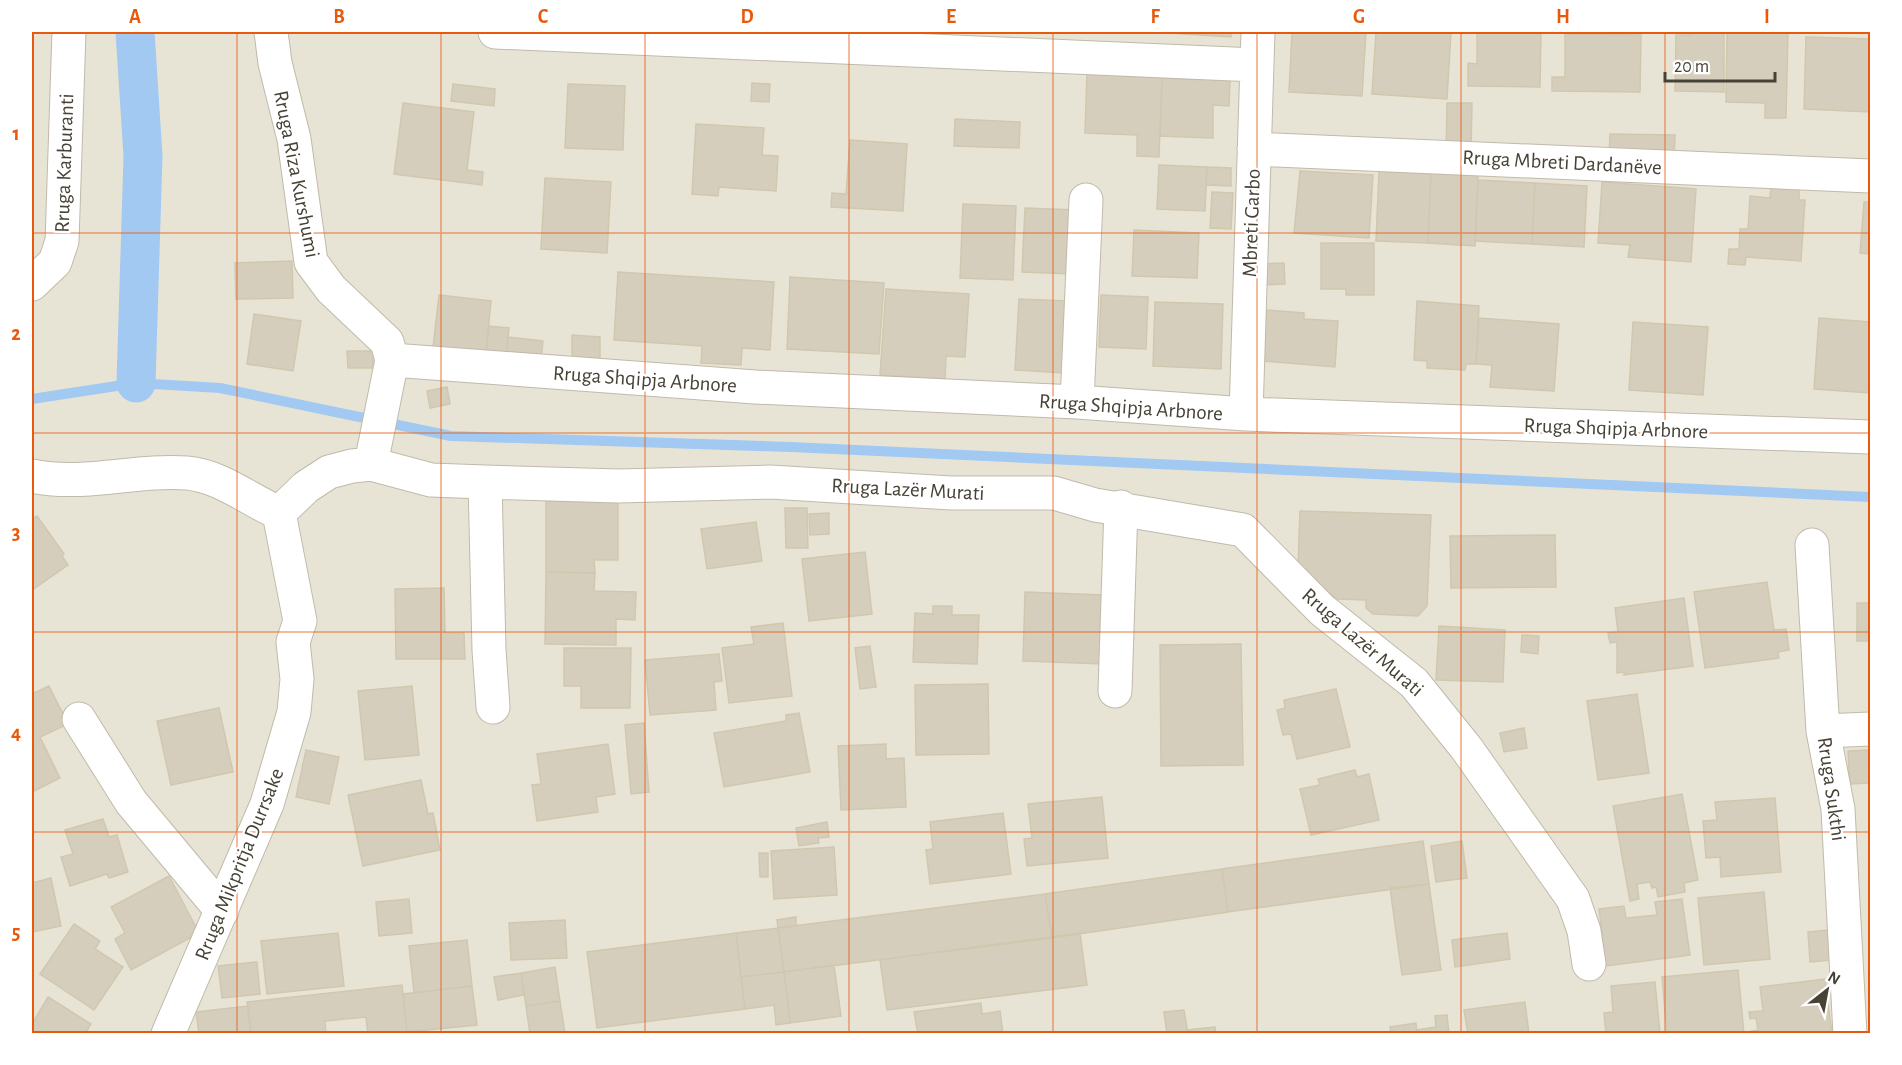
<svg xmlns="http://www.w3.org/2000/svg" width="1902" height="1065" viewBox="0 0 1902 1065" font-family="'Alegreya Sans',sans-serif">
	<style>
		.residential { fill: #e8e4d5 }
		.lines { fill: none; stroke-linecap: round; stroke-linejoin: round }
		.stream { stroke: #a2c9f2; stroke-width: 10 }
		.canal { stroke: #a2c9f2; stroke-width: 39 }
		.building { fill: #d6cebc; stroke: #d1c7af; stroke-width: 1.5 }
		.minor-casing { stroke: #c0baa9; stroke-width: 35 }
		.minor { stroke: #fff; stroke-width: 33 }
		.grid { fill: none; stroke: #e8590c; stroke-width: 1.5; stroke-opacity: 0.55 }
		.labels { text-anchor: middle; stroke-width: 4.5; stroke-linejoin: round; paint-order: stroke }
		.street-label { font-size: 21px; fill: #474236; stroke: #fff }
		.neatline { fill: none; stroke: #e8590c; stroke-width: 2 }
		.grid-label { font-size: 20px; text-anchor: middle; font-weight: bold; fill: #e8590c }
	</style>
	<rect width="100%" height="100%" fill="#f4f1e7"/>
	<!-- residential -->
	<path class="residential" d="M32,32H1870V1033H32Z"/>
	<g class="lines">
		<!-- stream -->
		<path class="stream" d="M32,399L136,383L220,388L451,436L791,447L1870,497"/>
		<!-- canal -->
		<path class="canal" d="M135,32L143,156L136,383"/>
	</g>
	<!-- building -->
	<path class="building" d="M1152,32H1231V37Z
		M1292,32H1366L1362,96L1289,92Z
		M1376,32H1451L1447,99L1372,94Z
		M1477,32H1541L1540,87L1468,86V63L1477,64Z
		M1691,32H1724V92L1675,91L1676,35H1691Z
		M1727,32H1788L1786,118H1765V103L1726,102Z
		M1565,34L1641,35L1640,92L1552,91V77H1565Z
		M1806,37L1870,39V112L1804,109Z
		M1087,72L1162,75L1159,157L1137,156V135L1085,133Z
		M1195,73H1215V80L1230,81L1229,106L1213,105V138L1160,136L1162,78L1195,80Z
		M752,83L770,84L769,102L751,101Z
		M453,84L495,89L494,106L451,101Z
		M568,84L625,86L623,150L565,148Z
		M403,103L474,112L467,170L483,172L482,185L394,174Z
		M1447,103H1472L1471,152H1446Z
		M955,119L1020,122L1019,148L954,146Z
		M696,124L764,128L762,155L778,156L776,191L719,187L718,196L692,194Z
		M1610,134L1675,135L1674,161L1609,160Z
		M850,140L907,144L903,211L831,207L832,193L846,194Z
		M1159,165L1207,167L1205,211L1157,209Z
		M1207,167L1231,168V186L1206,185Z
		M1300,171L1373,175L1369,238L1294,233Z
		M1379,171L1431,173L1428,243L1376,241Z
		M1431,173L1478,176L1475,246L1428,243Z
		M545,178L611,182L607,253L541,249Z
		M1478,180L1535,183L1532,244L1475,241Z
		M1602,182L1696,189L1691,262L1628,257L1630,245L1598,243Z
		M1535,183L1587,186L1584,247L1532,244Z
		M1771,185L1799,187V200H1805L1801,261L1746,257L1745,265L1728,264L1729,249H1739L1740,229H1748L1750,196L1770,198Z
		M1212,192L1233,193L1231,229L1210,228Z
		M1864,202H1870V254L1860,253Z
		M963,204L1016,206L1013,280L960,278Z
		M1025,208L1076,210L1073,274L1022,272Z
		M1134,230L1199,233L1197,278L1132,276Z
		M1321,243H1374V295H1346V289H1321Z
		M292,261L293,298L236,299L235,263Z
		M1284,263L1285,284L1261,285V264Z
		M618,272L774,282L770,350L742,348L741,365L701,363L702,346L614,340Z
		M790,277L884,283L879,354L787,349Z
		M886,289L969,294L965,357L946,356L945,379L880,375Z
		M439,295L491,301L486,353L433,347Z
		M1101,295L1148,297L1146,349L1099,347Z
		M1019,299L1067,301L1063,373L1015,370Z
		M1417,301L1479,306L1476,364H1466L1465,370L1427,368V361L1414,360Z
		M1155,302L1223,304L1221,369L1153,366Z
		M1266,310L1304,313V319L1338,321L1335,367L1263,361Z
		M254,314L301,321L293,371L247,364Z
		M1479,318L1559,324L1554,391L1490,387L1492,365L1476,364Z
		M1819,318L1870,322V393L1814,389Z
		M1633,322L1708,327L1703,395L1629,390Z
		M489,326L509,328L506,355L486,353Z
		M572,335L600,337V360L572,359Z
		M508,337L543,341L541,359L506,355Z
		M347,351H373V368H348Z
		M447,387L450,404L430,408L427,391Z
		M546,501L618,502V560H594L595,573L546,572Z
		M785,508H807L808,548H786Z
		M1300,511L1431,515L1427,606L1418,616L1373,614L1366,608V600L1337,599L1298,567Z
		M829,513V534L810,535L809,514Z
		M37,516L64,554L62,556L68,565L32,590V519Z
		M756,522L762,561L707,569L701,529Z
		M1555,535L1556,587L1451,588L1450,536Z
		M865,552L872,614L809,621L802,559Z
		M546,572L595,573L594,591L636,592L635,620L616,619V645L545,644Z
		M1767,582L1774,630L1786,629L1789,650L1778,652L1779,658L1705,668L1694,592Z
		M444,588L445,633H464L465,659H396L395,589Z
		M1025,592L1105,595L1103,664L1023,661Z
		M1684,598L1693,666L1624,675V672L1617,673V642L1610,643L1608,633L1618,632L1615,608Z
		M1857,603H1870V641H1857Z
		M933,606H952V615H979L977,664L913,662L915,613L933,614Z
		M783,623L792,696L729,703L722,648L754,644L751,627Z
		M1439,626L1505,630L1503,682L1436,680Z
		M1522,635L1539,636L1538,654L1521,652Z
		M1241,644L1243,765L1161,766L1160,645Z
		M870,646L876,687L860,689L855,648Z
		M564,648H631L630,708H581V686H564Z
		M719,654L722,681L714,682L716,710L650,715L645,660Z
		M988,684L989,754L916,755L915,685Z
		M49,686L68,724L40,737L60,778L32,792V694Z
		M412,686L419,755L365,760L358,691Z
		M1336,689L1350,747L1297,759L1291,734L1283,735L1277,710L1285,708L1284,700Z
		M1637,694L1649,773L1598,780L1587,701Z
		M219,708L233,772L171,785L157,721Z
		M799,713L810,772L724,787L714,733L786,721V715Z
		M644,723L649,792L631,794L625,725Z
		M1524,728L1527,748L1504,752L1500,733Z
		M608,744L615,794L596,797L598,812L537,821L532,785L541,784L537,754Z
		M886,744V759L904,758L906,807L841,810L838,746Z
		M306,750L339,757L329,804L296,797Z
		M1868,750L1870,783L1850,784L1848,751Z
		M1355,770L1357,777L1369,774L1379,820L1311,835L1300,789L1320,785L1318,779Z
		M421,780L428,814L433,813L440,850L363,866L348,795Z
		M1682,794L1698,880L1684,883L1685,892L1658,897L1656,887L1652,888L1650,882L1637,884L1639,899L1630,901L1613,806Z
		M1102,797L1108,858L1027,866L1024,839L1032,838L1028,804Z
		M1775,798L1781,872L1721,877L1720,857L1706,858L1703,821L1717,820L1715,802Z
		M1003,813L1011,874L930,884L926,850L933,849L930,822Z
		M103,819L109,837L117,835L128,872L109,878L107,874L70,886L61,857L73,854L65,830Z
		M827,822L829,837L818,838L819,843L799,846L796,828Z
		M1423,841L1429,884L1228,912L1222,869Z
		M1462,841L1467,878L1436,882L1431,846Z
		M834,847L837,895L774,899L771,851Z
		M759,853H768V877H760Z
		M1222,869L1228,912L1052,938L1045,894Z
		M169,876L199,933L131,970L115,939L125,933L111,907Z
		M51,878L61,926L32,932V883Z
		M1429,884L1441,970L1402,975L1390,888Z
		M1764,892L1770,959L1704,965L1698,898Z
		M1045,894L1052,938L784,972L778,928Z
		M409,899L412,933L379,936L376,902Z
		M1682,899L1690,955L1606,966L1599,909L1624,906L1626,918L1657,915L1655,902Z
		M796,917V926L778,928L777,920Z
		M565,920L567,958L511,960L509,923Z
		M74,924L100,941L95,949L123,967L94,1010L40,974Z
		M778,928L784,972L741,977L736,933Z
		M1828,930L1831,960L1810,962L1808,932Z
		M338,933L344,986L267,994L261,941Z
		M736,933L745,1009L597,1028L587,952Z
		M1080,933L1087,985L887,1010L880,960Z
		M1507,933L1510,959L1455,967L1452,940Z
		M467,940L472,986L414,993L409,946Z
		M257,962L260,994L222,998L218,966Z
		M834,965L841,1016L790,1023L784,972Z
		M555,967L560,1001L526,1006L521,973Z
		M1738,970L1744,1034H1667L1662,977Z
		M784,972L790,1023L776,1025L774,1005L745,1009L741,977Z
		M521,973L524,995L498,1000L494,977Z
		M1825,979L1832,1034H1752L1751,1031L1758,1030L1756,1018L1750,1019L1749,1012L1763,1011L1760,987Z
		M1655,982L1660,1034H1606L1604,1013L1613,1012L1611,986Z
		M402,985L407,1032L368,1034L366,1017L325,1021L326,1034H251L247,1002Z
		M472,986L477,1025L407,1032L403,994Z
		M48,997L91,1024L85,1034H32V1024Z
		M560,1001L565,1034H530L526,1006Z
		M1525,1002L1529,1034H1468L1464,1010Z
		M981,1003L982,1014L1000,1011L1003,1034H918L914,1012Z
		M248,1006L251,1034H199L196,1012Z
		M1184,1010L1188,1034H1167L1164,1012Z
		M1447,1015L1449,1033L1417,1034V1030L1436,1027L1435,1016Z
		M1416,1023L1417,1034H1391L1390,1027Z
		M1215,1027L1216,1034H1188L1187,1030Z"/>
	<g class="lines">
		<defs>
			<path id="minor" d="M271,32L275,63L294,139L311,262L331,289L387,342L392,360L371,464
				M495,32L1256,65
				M1254,149L1870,176
				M32,284L55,262L62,241L69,32
				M392,360L755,387L1077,402L1246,414L1870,437
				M1077,402L1086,200
				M1246,414L1258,32
				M32,476C85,487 135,469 187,473C221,476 249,500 279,513
				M485,482L489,650L493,707
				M279,513L306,487L329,472L352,466L371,464L431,480L485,482L618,486L770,482L951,493H1054L1095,505L1243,530L1322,610L1414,683L1467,749L1573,899L1584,931L1589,964
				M1812,545L1823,731L1838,809L1850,1034
				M1115,691L1121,507
				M79,719L131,802L222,911
				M1823,731L1870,729
				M168,1034L267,804L294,712L297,679L293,642L300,621L279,513"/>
		</defs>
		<!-- minor casing -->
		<use href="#minor" class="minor-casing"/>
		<!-- minor -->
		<use href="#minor" class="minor"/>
	</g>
	<!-- grid -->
	<path class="grid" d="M237,32V1034M441,32V1034M645,32V1034M849,32V1034M1053,32V1034M1257,32V1034M1461,32V1034M1665,32V1034M32,233H1870M32,433H1870M32,632H1870M32,832H1870"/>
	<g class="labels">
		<!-- street labels -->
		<g class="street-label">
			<text transform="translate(1562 162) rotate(3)" y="7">Rruga Mbreti Dardanëve</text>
			<text transform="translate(64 163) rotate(-88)" y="7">Rruga Karburanti</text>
			<text transform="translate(297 174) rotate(79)" y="7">Rruga Riza Kurshumi</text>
			<text transform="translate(1251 223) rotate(-88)" y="7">Mbreti Garbo</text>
			<text transform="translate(645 379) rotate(4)" y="7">Rruga Shqipja Arbnore</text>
			<text transform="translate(1131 407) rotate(4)" y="7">Rruga Shqipja Arbnore</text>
			<text transform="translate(1616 428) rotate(2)" y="7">Rruga Shqipja Arbnore</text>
			<text transform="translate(908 489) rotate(3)" y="7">Rruga Lazër Murati</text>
			<text transform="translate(1363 642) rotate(41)" y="7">Rruga Lazër Murati</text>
			<text transform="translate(1832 789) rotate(82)" y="7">Rruga Sukthi</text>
			<text transform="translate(239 864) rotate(-68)" y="7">Rruga Mikpritja Durrsake</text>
		</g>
	</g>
	<!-- border -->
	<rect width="1902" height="1065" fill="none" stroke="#ffffff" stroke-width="66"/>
	<!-- north arrow -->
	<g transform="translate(1827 990) rotate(31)" stroke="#ffffff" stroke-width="4.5" paint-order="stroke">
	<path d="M0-4.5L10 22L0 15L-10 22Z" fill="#474236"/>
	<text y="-9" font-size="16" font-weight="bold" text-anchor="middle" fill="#474236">N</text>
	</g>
	<!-- scale -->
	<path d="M1665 72v9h110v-9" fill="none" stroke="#474236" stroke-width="3"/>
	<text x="1674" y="72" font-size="18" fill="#474236" stroke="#ffffff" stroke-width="4.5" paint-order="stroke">20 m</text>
	<rect x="33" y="33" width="1836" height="999" class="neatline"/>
	<g class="grid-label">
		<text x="135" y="23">A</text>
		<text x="339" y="23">B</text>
		<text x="543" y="23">C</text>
		<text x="747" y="23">D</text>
		<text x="951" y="23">E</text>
		<text x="1155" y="23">F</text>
		<text x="1359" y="23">G</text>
		<text x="1563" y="23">H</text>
		<text x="1767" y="23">I</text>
		<text x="16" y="140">1</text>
		<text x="16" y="340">2</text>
		<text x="16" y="539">3</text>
		<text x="16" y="739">4</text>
		<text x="16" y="939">5</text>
	</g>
</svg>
